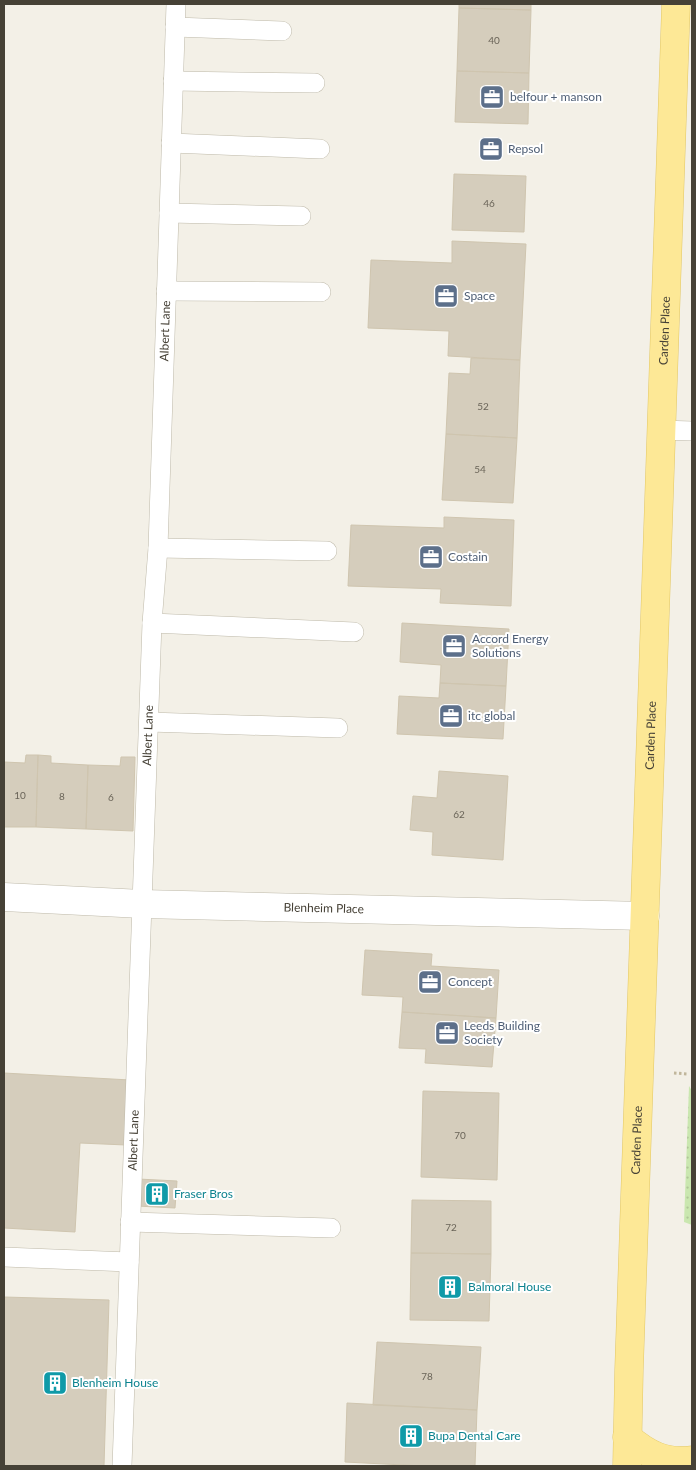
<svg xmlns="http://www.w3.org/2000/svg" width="696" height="1470" viewBox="0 0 696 1470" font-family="Lato,sans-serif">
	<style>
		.grass { fill: url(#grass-dots) }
		.building { fill: #d5cdbc; stroke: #cfc5af }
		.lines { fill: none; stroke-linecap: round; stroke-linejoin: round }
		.service-casing { stroke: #beb9a9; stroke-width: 20 }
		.minor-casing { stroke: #beb9a9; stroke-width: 29 }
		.primary-casing { stroke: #e2c766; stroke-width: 29 }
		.path { stroke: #c0b69b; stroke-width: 3; stroke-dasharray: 2.5 2.5; stroke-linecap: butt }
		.service { stroke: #fff; stroke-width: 19 }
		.minor { stroke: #fff; stroke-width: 28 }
		.primary { stroke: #fde896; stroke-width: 28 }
		.labels { text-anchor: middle; stroke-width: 4; stroke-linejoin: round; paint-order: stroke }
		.number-label { font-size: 10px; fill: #6a6458 }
		.service-label { font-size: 12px; fill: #4e5e75; stroke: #fff; text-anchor: start }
		.street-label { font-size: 12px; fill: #464136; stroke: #fff }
		.culture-label { font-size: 12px; fill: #0d838f; stroke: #fff; text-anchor: start }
	</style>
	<defs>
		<pattern id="grass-dots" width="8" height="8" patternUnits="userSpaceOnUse" patternTransform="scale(1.25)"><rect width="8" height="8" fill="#cae7b0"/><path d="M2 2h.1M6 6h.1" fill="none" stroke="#afc798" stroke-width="1.8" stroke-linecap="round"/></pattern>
	</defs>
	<rect width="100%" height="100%" fill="#f3f0e7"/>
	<!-- grass -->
	<path class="grass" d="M689,1086L692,1091V1225L684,1222Z"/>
	<!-- building -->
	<path class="building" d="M459,4H531V10L459,8Z
		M459,8L531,10L529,73L457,71Z
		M457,71L529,73L528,124L455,122Z
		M454,174L526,176L524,232L452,230Z
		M452,241L526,244L520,360L448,356L449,331L368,328L371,260L452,263Z
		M471,358L520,360L517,438L446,434L449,373L470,374Z
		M446,434L517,438L513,503L442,500Z
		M444,517L514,520L511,606L440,603L441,589L348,586L351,525L444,528Z
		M402,623L509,629L506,686L440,683L441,665L400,662Z
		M440,683L506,686L503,739L397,734L399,696L439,698Z
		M26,755H38L36,827H4V762L25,763Z
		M38,755L51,756V763L88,765L86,829L36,827Z
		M121,757H135L133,831L86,829L88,765L120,766Z
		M439,771L508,776L503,860L432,855L433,832L410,830L413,796L437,798Z
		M365,950L432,954L431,966L499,970L496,1018L402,1012L403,997L362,995Z
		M402,1012L496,1018L492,1067L425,1063L426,1049L399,1048Z
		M4,1073L130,1080L126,1145L80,1143L75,1232L4,1228Z
		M423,1091L499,1093L497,1180L421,1177Z
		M138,1179L177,1181L175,1208L137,1206Z
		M412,1200L491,1201V1254L411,1253Z
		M411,1253L491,1254L489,1321L410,1320Z
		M4,1297L109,1300L104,1466H4Z
		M377,1342L481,1347L477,1410L373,1405Z
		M347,1403L477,1410L475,1466H423L345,1462Z"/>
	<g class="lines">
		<defs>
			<g id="service">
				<path d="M175,27L282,31"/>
				<path d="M173,81L315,83"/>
				<path d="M171,143L320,149"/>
				<path d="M169,213L301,216"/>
				<path d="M166,291L321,292"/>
				<path d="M661,430L692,431"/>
				<path d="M158,548L327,551"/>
				<path d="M152,623L354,632"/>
				<path d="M149,722L338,728"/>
				<path d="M130,1222L331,1228"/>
				<path d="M4,1257L129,1262"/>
				<path id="s1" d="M122,1466L152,623L158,548L176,4"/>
			</g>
			<g id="minor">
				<path id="s2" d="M4,897L142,904L645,916"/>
			</g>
			<g id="primary">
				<path d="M627,1437C647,1454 665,1464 692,1460"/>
				<path id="s3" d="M627,1466L629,1370L676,4"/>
			</g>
		</defs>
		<!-- service casing -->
		<use href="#service" class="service-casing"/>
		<!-- minor casing -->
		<use href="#minor" class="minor-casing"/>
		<!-- primary casing -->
		<use href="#primary" class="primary-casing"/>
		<!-- path -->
		<path class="path" d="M674,1073L688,1074"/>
		<!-- service -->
		<use href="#service" class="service"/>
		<!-- minor -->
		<use href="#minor" class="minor"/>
		<!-- primary -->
		<use href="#primary" class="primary"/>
	</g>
	<!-- icons -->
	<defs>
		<symbol id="office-square" viewBox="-11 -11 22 22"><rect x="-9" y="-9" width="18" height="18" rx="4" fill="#5c6f8a" stroke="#fff"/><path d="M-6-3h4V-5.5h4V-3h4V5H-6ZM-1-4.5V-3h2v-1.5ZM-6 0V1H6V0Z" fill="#fff"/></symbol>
		<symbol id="building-square" viewBox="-11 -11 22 22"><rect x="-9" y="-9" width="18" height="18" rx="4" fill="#0f9aa8" stroke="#fff"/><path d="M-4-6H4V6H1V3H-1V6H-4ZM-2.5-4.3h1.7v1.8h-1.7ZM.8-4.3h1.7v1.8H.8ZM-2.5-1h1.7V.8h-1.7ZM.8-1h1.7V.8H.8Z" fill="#fff"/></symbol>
	</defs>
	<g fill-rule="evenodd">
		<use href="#office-square" x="478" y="83" width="28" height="28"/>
		<use href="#office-square" x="477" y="135" width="28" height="28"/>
		<use href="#office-square" x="432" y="282" width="28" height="28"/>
		<use href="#office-square" x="417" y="543" width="28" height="28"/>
		<use href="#office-square" x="440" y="632" width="28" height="28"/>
		<use href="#office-square" x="437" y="702" width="28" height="28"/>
		<use href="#office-square" x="416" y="968" width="28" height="28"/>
		<use href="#office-square" x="433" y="1019" width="28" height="28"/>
		<use href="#building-square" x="143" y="1180" width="28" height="28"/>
		<use href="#building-square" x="436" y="1273" width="28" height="28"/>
		<use href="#building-square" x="41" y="1369" width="28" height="28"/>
		<use href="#building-square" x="397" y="1422" width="28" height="28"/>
	</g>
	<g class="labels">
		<!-- number labels -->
		<g class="number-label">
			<text x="494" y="44">40</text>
			<text x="489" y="207">46</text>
			<text x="483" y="410">52</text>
			<text x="480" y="473">54</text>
			<text x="20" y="799">10</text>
			<text x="62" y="800">8</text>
			<text x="111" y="801">6</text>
			<text x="459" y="818">62</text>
			<text x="460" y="1139">70</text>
			<text x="451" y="1231">72</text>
			<text x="427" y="1380">78</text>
		</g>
		<!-- service labels -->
		<g class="service-label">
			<text x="510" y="101">belfour + manson</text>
			<text x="508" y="153">Repsol</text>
			<text x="464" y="300">Space</text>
			<text x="448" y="561">Costain</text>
			<text x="472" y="643">Accord Energy<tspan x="472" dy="14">Solutions</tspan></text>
			<text x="468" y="720">itc global</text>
			<text x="448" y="986">Concept</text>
			<text x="464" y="1030">Leeds Building<tspan x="464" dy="14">Society</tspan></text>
		</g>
		<!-- street labels -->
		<g class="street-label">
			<text dy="4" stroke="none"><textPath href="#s1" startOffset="1136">Albert Lane</textPath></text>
			<text dy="4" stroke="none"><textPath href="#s3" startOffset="1136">Carden Place</textPath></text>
			<text dy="4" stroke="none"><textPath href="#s1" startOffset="731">Albert Lane</textPath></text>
			<text dy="4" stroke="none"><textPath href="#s3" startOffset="731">Carden Place</textPath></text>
			<text dy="4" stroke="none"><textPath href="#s2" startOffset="320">Blenheim Place</textPath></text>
			<text dy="4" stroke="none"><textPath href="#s1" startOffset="326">Albert Lane</textPath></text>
			<text dy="4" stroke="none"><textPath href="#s3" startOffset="326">Carden Place</textPath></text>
		</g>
		<!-- culture labels -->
		<g class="culture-label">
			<text x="174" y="1198">Fraser Bros</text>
			<text x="468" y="1291">Balmoral House</text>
			<text x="72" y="1387">Blenheim House</text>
			<text x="428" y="1440">Bupa Dental Care</text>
		</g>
	</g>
	<!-- border -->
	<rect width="696" height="1470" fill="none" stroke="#464136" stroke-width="10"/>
</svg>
